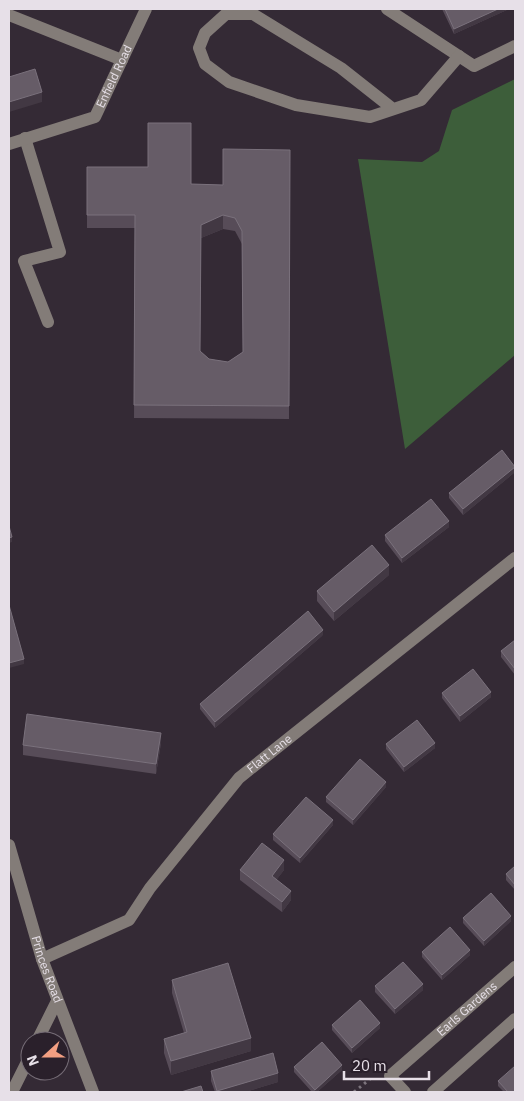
<svg xmlns="http://www.w3.org/2000/svg" width="524" height="1101" viewBox="0 0 524 1101" font-family="'IBM Plex Sans',sans-serif">
	<style>
		.green { fill: #3d5e3a }
		.lines { fill: none; stroke-linecap: round; stroke-linejoin: round }
		.path { stroke: #7c747d; stroke-width: 3; stroke-dasharray: 2.5 4; stroke-linecap: butt }
		.minor { stroke: #837c78; stroke-width: 12 }
		.wall { fill: #574c58; fill-rule: evenodd }
		.shaded-wall { fill: #423843 }
		.building { fill: #665c67; stroke: #7a717c; fill-rule: evenodd }
		.labels { text-anchor: middle; stroke-width: 4; stroke-linejoin: round; paint-order: stroke }
		.street-label { font-size: 12px; fill: #e7e0e8; stroke: #2a202b }
	</style>
	<rect width="100%" height="100%" fill="#342a35"/>
	<!-- green -->
	<path class="green" d="M515,79V355L405,449L358,159L422,162L439,151L452,110Z"/>
	<g class="lines">
		<!-- path -->
		<path class="path" d="M354,1092L370,1079"/>
		<!-- minor -->
		<g class="minor">
			<path d="M387,9L474,66L515,46"/>
			<path d="M9,15L122,60"/>
			<path d="M393,109L341,68L253,14H226L205,33L199,48L205,64L229,82L296,105L370,117L421,100L459,56"/>
			<path d="M25,138L60,252L24,261L48,322"/>
			<path id="s1" d="M9,144L95,117L146,9"/>
			<path id="s2" d="M9,845L42,959L93,1092"/>
			<path id="s3" d="M42,959L129,920L150,888L239,778L515,558"/>
			<path d="M37,1041L57,1001"/>
			<path d="M12,1092L30,1056"/>
			<path id="s4" d="M405,1092L390,1076L515,967"/>
			<path d="M433,1092L515,1019"/>
		</g>
	</g>
	<!-- wall -->
	<path class="wall" d="M442,9H509L454,34Z
		M290,150L289,419L134,418L135,228H87V167L191,184L223,185ZM223,229L235,231L242,244L243,352L228,362L209,359L200,351L201,238Z
		M515,466V472L463,515L449,498V493Z
		M449,527L402,563L385,541V535Z
		M389,575L334,621L317,601V591Z
		M323,635L215,728L200,709V704Z
		M515,640V675L501,657V651Z
		M442,693L491,697L460,722L442,698Z
		M161,743L156,774L23,755V745Z
		M386,744L435,748L404,772L386,749Z
		M386,787L353,825L326,802V797Z
		M333,825L300,863L273,840V834Z
		M515,866V890L506,880V874Z
		M240,870H284L276,880L291,900L282,912L240,880Z
		M463,918L511,921L484,946L463,923Z
		M422,952L470,955L442,980L422,957Z
		M172,980L251,1051L171,1075L164,1053V1039L184,1033L172,993Z
		M375,986L423,990L395,1014L375,992Z
		M332,1025L380,1028L352,1053L332,1030Z
		M294,1067L342,1070L317,1092H312L294,1072Z
		M211,1071L278,1082L245,1092H215L211,1081Z
		M498,1081L515,1092H504L498,1086Z"/>
	<!-- shaded-wall -->
	<path class="shaded-wall" d="M498,9H509L454,34V29Z
		M42,92V102L9,112V102Z
		M223,215V229L201,238V225Z
		M515,467V472L463,515V509Z
		M449,521V527L402,563V558Z
		M12,537V542L9,543V538Z
		M389,565V575L334,621V612Z
		M323,630V635L215,728V722Z
		M24,659V664L9,668V663Z
		M491,692V697L460,722V716Z
		M161,733V743L156,774V764Z
		M435,743V748L404,772V767Z
		M386,782V787L353,825V820Z
		M333,820V825L300,863V858Z
		M284,860V870L272,886V876Z
		M291,891V900L282,912V902Z
		M511,916V921L484,946V941Z
		M470,950V955L442,980V975Z
		M423,984V990L395,1014V1009Z
		M380,1023V1028L352,1053V1048Z
		M251,1038V1051L171,1075V1061Z
		M342,1065V1070L317,1092H315V1090Z
		M278,1073V1082L245,1092H217V1091Z"/>
	<!-- building -->
	<path class="building" d="M445,9H498L454,29Z
		M35,69L42,92L9,102V77Z
		M148,123H191V184L223,185V149L290,150L289,406L134,405L135,215H87V167H148ZM223,215L235,218L242,231L243,352L228,362L209,359L200,351L201,225Z
		M502,450L515,467L463,509L449,493Z
		M431,499L449,521L402,558L385,535Z
		M9,526L12,537L9,538Z
		M372,545L389,565L334,612L317,591Z
		M9,605L24,659L9,663Z
		M308,611L323,630L215,722L200,704Z
		M515,640V669L501,651Z
		M473,669L491,692L460,716L442,693Z
		M27,714L161,733L156,764L23,745Z
		M417,720L435,743L404,767L386,744Z
		M360,759L386,782L353,820L326,797Z
		M306,797L333,820L300,858L273,834Z
		M262,843L284,860L272,876L291,891L282,902L240,870Z
		M515,866V885L506,874Z
		M491,893L511,916L484,941L463,918Z
		M450,927L470,950L442,975L422,952Z
		M403,962L423,984L395,1009L375,986Z
		M228,963L251,1038L171,1061L164,1039L187,1032L172,980Z
		M360,1000L380,1023L352,1048L332,1025Z
		M322,1042L342,1065L315,1090L294,1067Z
		M273,1053L278,1073L217,1091L211,1071Z
		M515,1066V1092H508L498,1081Z
		M201,1086L203,1092H181Z"/>
	<g class="labels">
		<!-- street labels -->
		<g class="street-label">
			<text dy="4" stroke="none"><textPath href="#s1" startOffset="135">Enfield Road</textPath></text>
			<text dy="4" stroke="none"><textPath href="#s3" startOffset="314">Flatt Lane</textPath></text>
			<text dy="4" stroke="none"><textPath href="#s2" startOffset="130">Princes Road</textPath></text>
			<text dy="4" stroke="none"><textPath href="#s4" startOffset="124">Earls Gardens</textPath></text>
		</g>
	</g>
	<!-- border -->
	<rect width="524" height="1101" fill="none" stroke="#e7e0e8" stroke-width="20"/>
	<!-- north arrow -->
	<g transform="translate(45 1056) rotate(249)"><circle r="24" fill="#2a202b" stroke="#766d77"/>
	<path d="M0-4L9 19L0 12L-9 19Z" fill="#f39f82"/>
	<text y="-8" font-size="14" font-weight="bold" text-anchor="middle" fill="#e7e0e8">N</text>
	</g>
	<!-- scale -->
	<path d="M344 1071v8h85v-8" fill="none" stroke="#e7e0e8" stroke-width="2.5"/>
	<text x="352" y="1071" font-size="15" fill="#e7e0e8" stroke="#2a202b" stroke-width="4" paint-order="stroke">20 m</text>
</svg>
